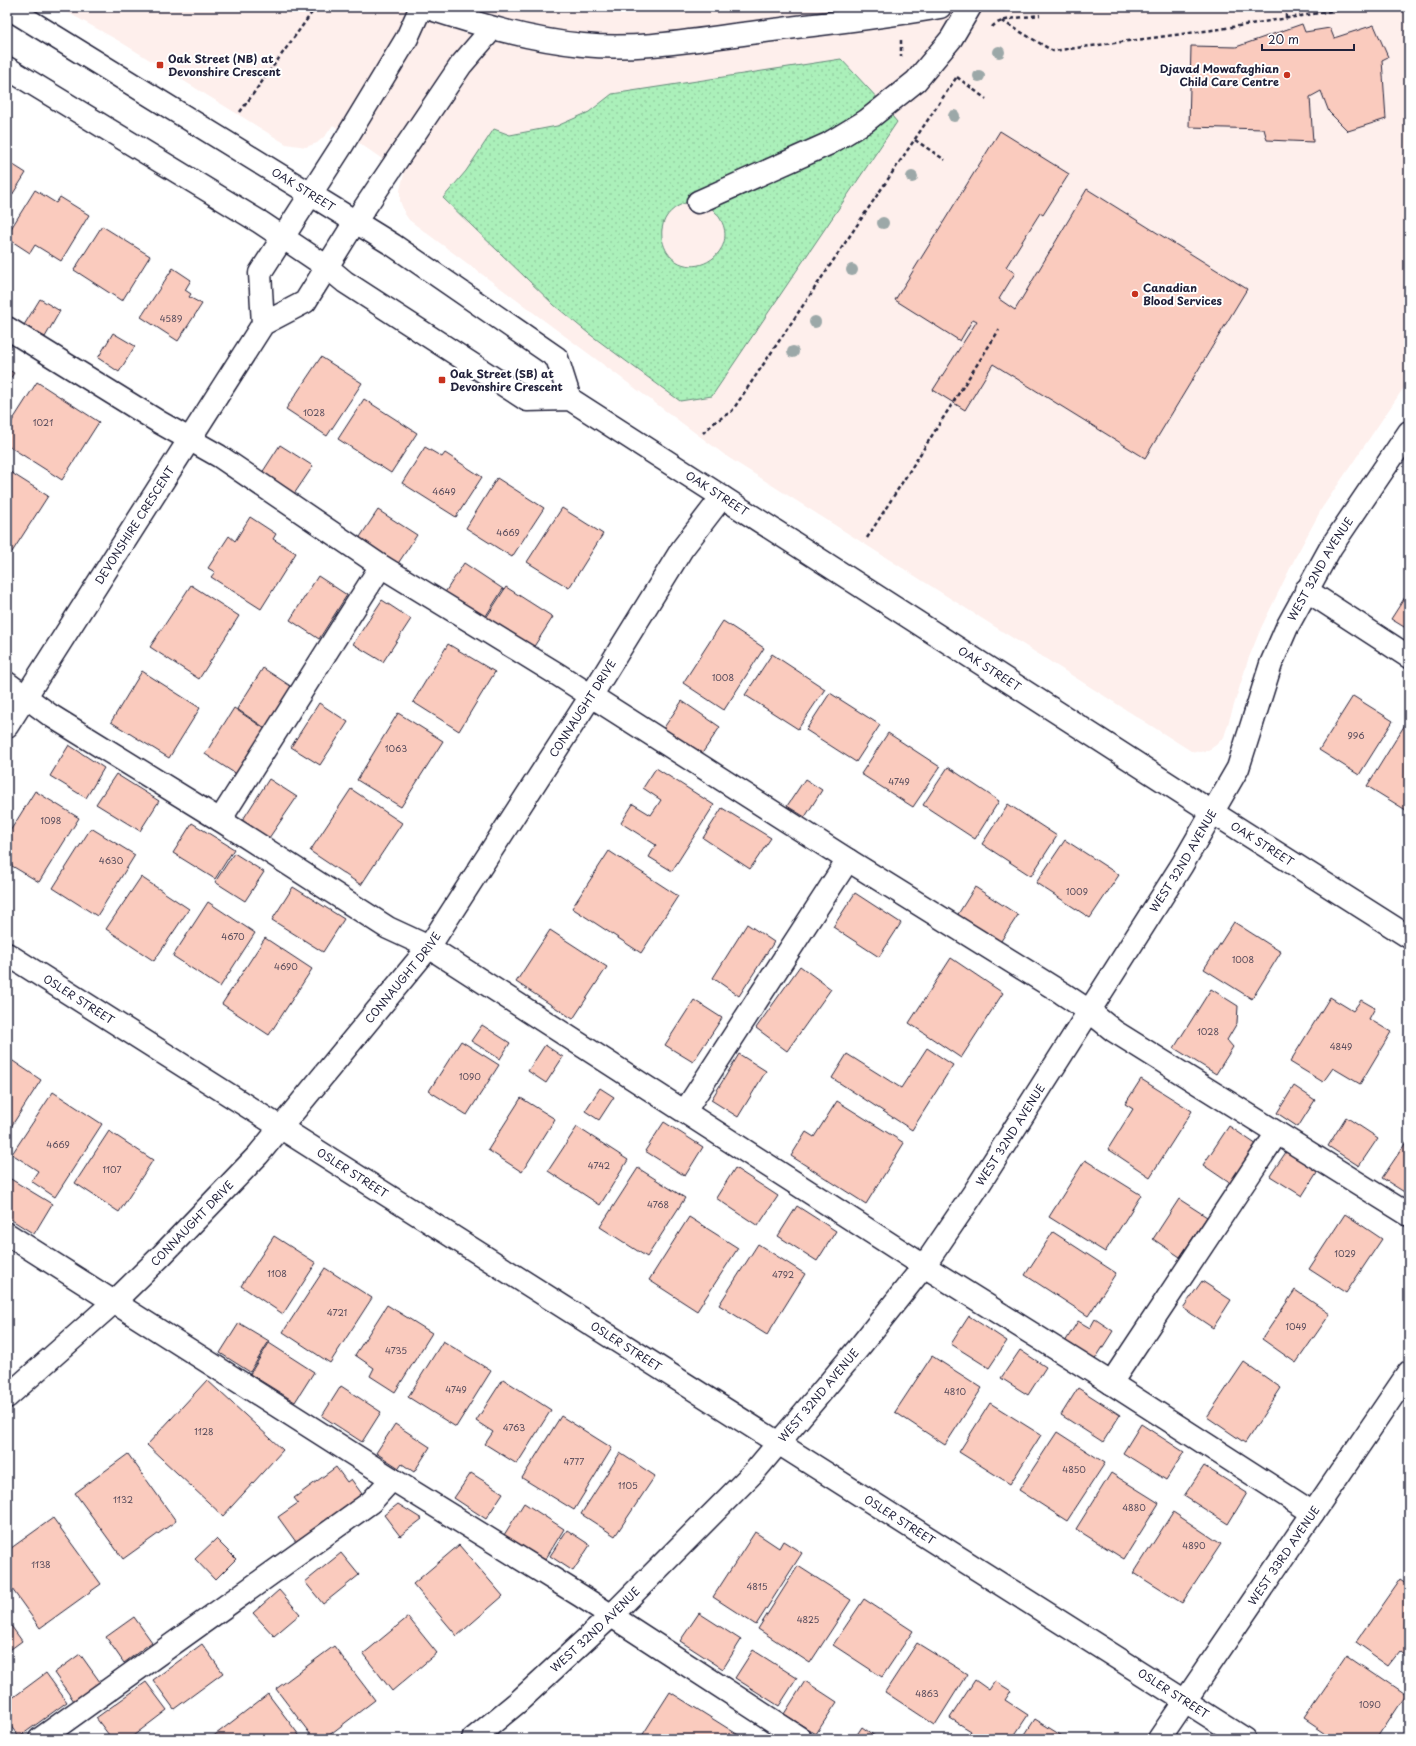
<svg xmlns="http://www.w3.org/2000/svg" width="1416" height="1746" viewBox="0 0 1416 1746" font-family="'Playpen Sans',sans-serif">
	<style>
		.built { fill: #feefec }
		.grass { fill: url(#grass-dots); stroke: #66897a }
		.building { fill: #facbbe; stroke: #22223b }
		.lines { fill: none; stroke-linecap: round; stroke-linejoin: round }
		.minor-casing { stroke: #22223b; stroke-width: 25 }
		.major-casing { stroke: #22223b; stroke-width: 25 }
		.path { stroke: #22223b; stroke-width: 2.5; stroke-dasharray: 4 3; stroke-linecap: butt }
		.minor { stroke: #fff; stroke-width: 22 }
		.major { stroke: #fff; stroke-width: 22 }
		.tree { fill: #9ca8a8 }
		.poi-dot { fill: #c8321e; stroke: #fff; stroke-width: 1.5 }
		.labels { text-anchor: middle; stroke-width: 4; stroke-linejoin: round; paint-order: stroke }
		.number-label { font-size: 9px; fill: #584c5c }
		.poi-label { font-size: 11px; font-weight: bold; fill: #22223b; stroke: #fff; text-anchor: start }
		.street-label { font-size: 11px; fill: #22223b; stroke: #fff }
	</style>
	<defs>
		<pattern id="grass-dots" width="8" height="8" patternUnits="userSpaceOnUse"><rect width="8" height="8" fill="#abf0ba"/><path d="M2 2h.1M6 6h.1" fill="none" stroke="#93cea1" stroke-width="1.8" stroke-linecap="round"/></pattern>
	</defs>
	<rect width="100%" height="100%" fill="#fff"/>
	<filter id="ink" filterUnits="userSpaceOnUse"><feTurbulence type="fractalNoise" baseFrequency=".025" numOctaves="2"/><feDisplacementMap in="SourceGraphic" scale="8" xChannelSelector="R" yChannelSelector="G"/><feConvolveMatrix kernelMatrix="1 2 1 2 8 2 1 2 1" color-interpolation-filters="sRGB"/></filter>
	<g filter="url(#ink)">
		<!-- built -->
		<path class="built" d="M58,7H1409V380L1322,508L1296,556L1261,628L1248,660L1224,737L1216,745L1209,750L1200,752L1191,751L729,458L409,220L405,214L400,201V190L404,174L333,125L326,135L317,143L306,147L286,144L119,41Z"/>
		<!-- grass -->
		<path class="grass" d="M841,59L880,101L847,123L688,202C675,206 664,214 662,229C661,237 663,245 667,252C692,289 754,244 709,206L852,140L892,116L897,122L712,396L680,401L588,333L554,305L443,198L466,171L494,129L510,135L557,126L589,112L612,94Z"/>
		<!-- building -->
		<path class="building" d="M1302,24L1305,32L1330,28L1334,38L1374,25L1388,57L1382,60L1386,119L1348,131L1329,112L1321,91L1310,97L1313,142L1267,140L1264,129L1189,127L1191,46L1236,47Z
			M1000,131L1069,174L1043,215L1040,213L1006,267L1015,273L999,299L1015,310L1087,189L1247,289L1145,458L993,364L965,410L933,390L977,321L973,319L960,341L895,300Z
			M7,161L26,173L7,203Z
			M35,190L56,203L60,197L89,215L61,261L35,245L30,253L7,238V235Z
			M102,226L150,256L122,301L74,270Z
			M173,268L191,280L185,290L191,294L189,297L202,304L178,341L141,317Z
			M40,299L60,311L45,337L24,325Z
			M113,333L135,346L119,372L98,358Z
			M321,357L362,383L327,436L286,409Z
			M7,369L14,373L7,383Z
			M37,382L99,422L62,480L7,445V429Z
			M364,399L417,433L391,473L338,439Z
			M280,445L313,466L292,497L260,476Z
			M425,447L442,457L445,453L482,477L456,517L402,483Z
			M7,470L48,496L12,552L7,548Z
			M497,478L544,508L512,557L466,528Z
			M562,508L603,534L569,588L527,562Z
			M378,510L417,535L397,565L358,540Z
			M250,517L276,534L273,539L296,553L261,609L211,577L215,572L208,568L229,536L235,541Z
			M464,563L503,589L484,619L444,594Z
			M318,576L347,595L319,639L290,620Z
			M191,585L239,616L199,679L150,647Z
			M506,587L553,617L533,648L486,618Z
			M1409,591V630L1391,619Z
			M382,600L411,619L383,662L353,644Z
			M723,621L764,648L724,710L683,683Z
			M448,644L495,672L459,731L413,702Z
			M772,654L825,689L798,729L745,695Z
			M263,668L292,687L265,728L237,709Z
			M142,671L200,708L169,758L111,722Z
			M830,693L880,725L856,762L806,730Z
			M1353,696L1393,721L1359,775L1319,750Z
			M682,701L720,727L701,755L663,729Z
			M319,703L348,722L320,765L291,747Z
			M234,708L265,729L236,774L205,754Z
			M398,713L443,741L401,807L357,780Z
			M1406,723L1409,725V812L1367,786Z
			M888,733L940,767L913,807L861,774Z
			M69,745L104,768L86,798L50,776Z
			M948,767L999,801L975,839L923,805Z
			M656,768L714,805L672,871L649,857L656,845L621,823L633,804L651,815L661,800L643,788Z
			M116,774L159,801L140,831L96,804Z
			M269,779L297,797L269,838L242,821Z
			M805,779L822,790L805,817L787,806Z
			M351,789L402,823L361,885L310,851Z
			M35,791L79,818L39,882L7,863V836Z
			M1008,804L1057,836L1031,876L982,844Z
			M722,808L771,838L750,869L703,838Z
			M192,823L234,849L215,879L173,853Z
			M91,828L135,855L97,916L53,888Z
			M1065,840L1119,875L1090,918L1036,883Z
			M609,851L678,896L641,953L572,908Z
			M234,853L264,872L245,901L215,882Z
			M141,877L189,909L154,961L106,929Z
			M293,887L344,919L323,952L272,920Z
			M975,887L1018,915L997,947L955,919Z
			M855,893L901,923L879,957L833,927Z
			M208,902L255,933L220,987L173,956Z
			M1234,922L1281,952L1252,999L1204,969Z
			M747,924L774,942L739,996L713,978Z
			M550,930L607,967L573,1019L516,982Z
			M265,938L312,969L269,1035L222,1004Z
			M951,958L1003,993L961,1058L909,1023Z
			M800,966L831,989L787,1051L756,1028Z
			M1211,989L1238,1006L1237,1023L1227,1040L1233,1047L1216,1074L1174,1048Z
			M1330,997L1353,1011L1361,1000L1375,1008L1369,1019L1391,1032L1360,1084L1333,1068L1323,1082L1290,1062Z
			M694,1000L722,1018L693,1062L665,1045Z
			M482,1025L510,1043L500,1059L471,1041Z
			M461,1041L499,1065L467,1115L429,1091Z
			M545,1045L563,1057L546,1083L528,1071Z
			M927,1048L953,1065L912,1130L832,1078L847,1054L901,1088Z
			M739,1054L766,1071L738,1117L711,1100Z
			M7,1057L41,1080L7,1133Z
			M1141,1079L1192,1111L1150,1177L1108,1149L1133,1109L1125,1104Z
			M1294,1086L1315,1100L1298,1127L1277,1113Z
			M600,1088L614,1097L599,1120L585,1111Z
			M53,1092L102,1124L55,1197L31,1181L38,1171L12,1154Z
			M521,1098L555,1119L522,1172L488,1150Z
			M837,1101L904,1143L866,1204L791,1156L806,1132L814,1137Z
			M1346,1117L1378,1138L1359,1166L1328,1146Z
			M664,1122L703,1147L685,1176L645,1151Z
			M1229,1126L1257,1145L1231,1184L1203,1165Z
			M577,1127L628,1160L600,1205L548,1171Z
			M109,1131L153,1160L119,1212L75,1183Z
			M1409,1138V1195L1382,1178Z
			M1288,1149L1319,1169L1302,1196L1270,1176Z
			M1085,1160L1141,1195L1105,1252L1049,1217Z
			M638,1168L685,1198L647,1257L600,1227Z
			M735,1168L778,1196L758,1226L716,1198Z
			M9,1178L52,1204L34,1234L7,1217V1181Z
			M1179,1199L1207,1217L1180,1257L1153,1239Z
			M797,1206L836,1231L817,1261L778,1236Z
			M1345,1214L1382,1239L1346,1293L1309,1269Z
			M689,1217L738,1248L697,1311L649,1280Z
			M1053,1232L1116,1273L1088,1316L1025,1275Z
			M274,1236L316,1263L283,1314L241,1286Z
			M758,1244L805,1274L767,1335L719,1305Z
			M325,1268L372,1298L330,1363L283,1332Z
			M1202,1281L1231,1300L1213,1328L1183,1308Z
			M1295,1290L1330,1314L1296,1363L1262,1339Z
			M387,1305L432,1333L395,1392L370,1376L374,1368L355,1355Z
			M969,1316L1007,1341L989,1368L951,1344Z
			M1095,1319L1113,1331L1094,1361L1065,1342L1078,1321L1090,1328Z
			M239,1323L269,1341L250,1372L220,1353Z
			M443,1341L491,1371L456,1427L408,1397Z
			M269,1343L314,1372L295,1402L250,1374Z
			M1020,1350L1046,1367L1028,1395L1001,1378Z
			M932,1356L982,1388L945,1445L895,1412Z
			M1244,1362L1281,1388L1245,1443L1207,1417Z
			M503,1379L551,1410L517,1464L485,1444L493,1432L476,1421Z
			M207,1380L283,1450L223,1516L147,1445Z
			M341,1386L381,1412L362,1442L322,1416Z
			M1078,1388L1120,1415L1103,1442L1061,1415Z
			M990,1403L1041,1435L1010,1484L959,1452Z
			M561,1416L612,1448L574,1510L522,1478Z
			M395,1424L430,1447L414,1472L402,1464L399,1468L376,1453Z
			M1141,1424L1184,1452L1166,1480L1123,1453Z
			M1057,1432L1105,1463L1067,1521L1019,1490Z
			M620,1453L655,1476L615,1536L581,1514Z
			M128,1454L176,1521L123,1559L75,1493Z
			M1204,1466L1247,1493L1228,1524L1184,1496Z
			M336,1467L347,1482L351,1479L362,1494L296,1542L278,1517L298,1503L294,1498Z
			M471,1473L503,1493L486,1519L454,1498Z
			M1111,1473L1159,1503L1124,1559L1076,1529Z
			M524,1503L564,1529L545,1560L504,1535Z
			M398,1504L422,1519L400,1536L384,1515Z
			M1173,1512L1221,1544L1182,1603L1134,1573Z
			M53,1518L101,1584L40,1628L7,1582V1551Z
			M567,1530L590,1545L573,1571L550,1556Z
			M755,1532L779,1548L783,1541L802,1553L756,1625L713,1597Z
			M216,1539L236,1559L215,1580L195,1559Z
			M459,1545L503,1596L457,1636L413,1584Z
			M341,1553L359,1575L323,1604L305,1582Z
			M798,1566L851,1600L810,1663L758,1629Z
			M1400,1579L1409,1585V1658L1401,1652L1390,1666L1356,1642Z
			M279,1590L300,1614L274,1636L253,1613Z
			M864,1599L913,1631L882,1677L833,1645Z
			M699,1613L741,1640L723,1669L680,1641Z
			M134,1617L152,1642L124,1663L106,1637Z
			M408,1617L437,1653L392,1691L363,1654Z
			M7,1620L22,1641L7,1652Z
			M917,1643L967,1674L935,1725L885,1692Z
			M202,1644L223,1673L174,1709L153,1680Z
			M334,1646L375,1700L324,1739H314L276,1689Z
			M753,1650L797,1678L779,1706L735,1678Z
			M80,1654L100,1682L74,1701L54,1673Z
			M1347,1655L1406,1695L1377,1739H1335L1304,1718Z
			M46,1673L67,1702L19,1737L7,1721V1702Z
			M975,1680L989,1690L995,1681L1011,1691L1005,1700L1028,1715L1012,1739H966L971,1731L950,1718Z
			M805,1681L837,1702L816,1734L784,1714Z
			M146,1682L167,1710L129,1739H112L96,1718Z
			M670,1692L740,1736L737,1739H640Z
			M268,1694L302,1739H212L211,1738Z
			M1035,1719L1067,1739H1022Z
			M862,1727L879,1739H854Z"/>
		<g class="lines">
			<defs>
				<g id="minor">
					<path d="M425,7C477,24 529,40 583,45C641,51 700,39 758,32C818,24 880,18 940,7"/>
					<path d="M698,202L828,144L866,121L916,81L951,39L970,7"/>
					<path d="M263,324L260,273L341,147L407,38L421,7"/>
					<path d="M7,328L159,422L219,456L381,566L557,674L848,860L1062,993L1089,1011L1114,1031L1409,1215"/>
					<path d="M1306,590L1409,657"/>
					<path d="M7,683L50,715L220,820L388,928L429,947L924,1266L1111,1383L1313,1513"/>
					<path id="s1" d="M7,726L263,324L305,302L355,222L461,65L492,29"/>
					<path d="M220,820L381,566"/>
					<path id="s2" d="M7,954L1245,1739"/>
					<path d="M685,1111L848,860"/>
					<path d="M7,1234L392,1479L581,1596L801,1739"/>
					<path d="M1111,1383L1277,1133"/>
					<path id="s3" d="M7,1397L114,1302L162,1255L258,1155L429,947L591,696L682,549L722,497"/>
					<path d="M40,1739L371,1502L392,1479"/>
					<path id="s4" d="M473,1739L518,1702L611,1616L755,1471L861,1345L924,1266L975,1191L1182,865L1238,768L1271,664L1287,627L1331,547L1409,432"/>
					<path id="s5" d="M1159,1739L1409,1372"/>
				</g>
				<g id="major">
					<path id="s6" d="M7,7L393,245L557,358L570,399"/>
					<path id="s7" d="M7,68L260,222L327,267L345,282L527,400L570,399L1212,812L1409,937"/>
				</g>
			</defs>
			<!-- minor casing -->
			<use href="#minor" class="minor-casing"/>
			<!-- major casing -->
			<use href="#major" class="major-casing"/>
			<!-- path -->
			<path class="path" d="M1286,7V18
				M1002,21L1053,51L1220,29L1356,7
				M992,27C999,18 1028,17 1040,15
				M901,40V57
				M957,77L986,99
				M240,112L316,7
				M915,140L945,160
				M703,433L715,422L732,411L956,78
				M867,538L999,330"/>
			<!-- minor -->
			<use href="#minor" class="minor"/>
			<!-- major -->
			<use href="#major" class="major"/>
		</g>
		<!-- trees -->
		<g class="tree">
			<circle cx="999" cy="52" r="6"/>
			<circle cx="979" cy="76" r="6"/>
			<circle cx="954" cy="116" r="6"/>
			<circle cx="912" cy="177" r="6"/>
			<circle cx="883" cy="223" r="6"/>
			<circle cx="852" cy="270" r="6"/>
			<circle cx="815" cy="322" r="6"/>
			<circle cx="793" cy="352" r="6"/>
		</g>
	</g>
	<!-- markers -->
	<g class="poi-dot">
		<rect x="156" y="61" width="8" height="8" rx="2"/>
		<circle cx="1287" cy="75" r="4"/>
		<circle cx="1135" cy="294" r="4"/>
		<rect x="438" y="376" width="8" height="8" rx="2"/>
	</g>
	<g class="labels">
		<!-- number labels -->
		<g class="number-label">
			<text x="171" y="322">4589</text>
			<text x="314" y="416">1028</text>
			<text x="43" y="426">1021</text>
			<text x="444" y="495">4649</text>
			<text x="508" y="536">4669</text>
			<text x="723" y="681">1008</text>
			<text x="1356" y="739">996</text>
			<text x="396" y="752">1063</text>
			<text x="899" y="785">4749</text>
			<text x="51" y="824">1098</text>
			<text x="111" y="864">4630</text>
			<text x="1077" y="895">1009</text>
			<text x="233" y="940">4670</text>
			<text x="1243" y="963">1008</text>
			<text x="286" y="970">4690</text>
			<text x="1208" y="1035">1028</text>
			<text x="1341" y="1050">4849</text>
			<text x="470" y="1080">1090</text>
			<text x="58" y="1148">4669</text>
			<text x="599" y="1169">4742</text>
			<text x="112" y="1173">1107</text>
			<text x="658" y="1208">4768</text>
			<text x="1345" y="1257">1029</text>
			<text x="277" y="1277">1108</text>
			<text x="783" y="1278">4792</text>
			<text x="337" y="1316">4721</text>
			<text x="1296" y="1330">1049</text>
			<text x="396" y="1354">4735</text>
			<text x="456" y="1393">4749</text>
			<text x="955" y="1395">4810</text>
			<text x="514" y="1431">4763</text>
			<text x="204" y="1435">1128</text>
			<text x="574" y="1465">4777</text>
			<text x="1074" y="1473">4850</text>
			<text x="628" y="1489">1105</text>
			<text x="123" y="1503">1132</text>
			<text x="1134" y="1511">4880</text>
			<text x="1194" y="1549">4890</text>
			<text x="41" y="1568">1138</text>
			<text x="757" y="1590">4815</text>
			<text x="808" y="1623">4825</text>
			<text x="927" y="1697">4863</text>
			<text x="1370" y="1708">1090</text>
		</g>
		<!-- poi labels -->
		<g class="poi-label">
			<text x="168" y="63">Oak Street (NB) at<tspan x="168" dy="13">Devonshire Crescent</tspan></text>
			<text x="1279" y="73" text-anchor="end">Djavad Mowafaghian<tspan x="1279" dy="13">Child Care Centre</tspan></text>
			<text x="1143" y="292">Canadian<tspan x="1143" dy="13">Blood Services</tspan></text>
			<text x="450" y="378">Oak Street (SB) at<tspan x="450" dy="13">Devonshire Crescent</tspan></text>
		</g>
		<!-- street labels -->
		<g class="street-label">
			<text dy="4" stroke="none"><textPath href="#s6" startOffset="348">OAK STREET</textPath></text>
			<text dy="4" stroke="none"><textPath href="#s7" startOffset="835">OAK STREET</textPath></text>
			<text dy="4" stroke="none"><textPath href="#s1" startOffset="238">DEVONSHIRE CRESCENT</textPath></text>
			<text dy="4" stroke="none"><textPath href="#s4" startOffset="1460">WEST 32ND AVENUE</textPath></text>
			<text dy="4" stroke="none"><textPath href="#s7" startOffset="1159">OAK STREET</textPath></text>
			<text dy="4" stroke="none"><textPath href="#s3" startOffset="902">CONNAUGHT DRIVE</textPath></text>
			<text dy="4" stroke="none"><textPath href="#s7" startOffset="1483">OAK STREET</textPath></text>
			<text dy="4" stroke="none"><textPath href="#s4" startOffset="1136">WEST 32ND AVENUE</textPath></text>
			<text dy="4" stroke="none"><textPath href="#s3" startOffset="578">CONNAUGHT DRIVE</textPath></text>
			<text dy="4" stroke="none"><textPath href="#s2" startOffset="85">OSLER STREET</textPath></text>
			<text dy="4" stroke="none"><textPath href="#s4" startOffset="812">WEST 32ND AVENUE</textPath></text>
			<text dy="4" stroke="none"><textPath href="#s2" startOffset="409">OSLER STREET</textPath></text>
			<text dy="4" stroke="none"><textPath href="#s3" startOffset="254">CONNAUGHT DRIVE</textPath></text>
			<text dy="4" stroke="none"><textPath href="#s2" startOffset="733">OSLER STREET</textPath></text>
			<text dy="4" stroke="none"><textPath href="#s4" startOffset="488">WEST 32ND AVENUE</textPath></text>
			<text dy="4" stroke="none"><textPath href="#s2" startOffset="1057">OSLER STREET</textPath></text>
			<text dy="4" stroke="none"><textPath href="#s5" startOffset="222">WEST 33RD AVENUE</textPath></text>
			<text dy="4" stroke="none"><textPath href="#s4" startOffset="164">WEST 32ND AVENUE</textPath></text>
			<text dy="4" stroke="none"><textPath href="#s2" startOffset="1381">OSLER STREET</textPath></text>
		</g>
	</g>
	<!-- margin -->
	<rect width="1416" height="1746" fill="none" stroke="#fff" stroke-width="24"/>
	<rect x="12" y="12" width="1392" height="1722" fill="none" stroke="#22223b" stroke-width="1.5" filter="url(#ink)"/>
	<!-- scale -->
	<path d="M1262 44v6h92v-6" fill="none" stroke="#22223b" stroke-width="2"/>
	<text x="1268" y="44" font-size="12" fill="#22223b" stroke="#ffffff" stroke-width="3" paint-order="stroke">20 m</text>
</svg>
